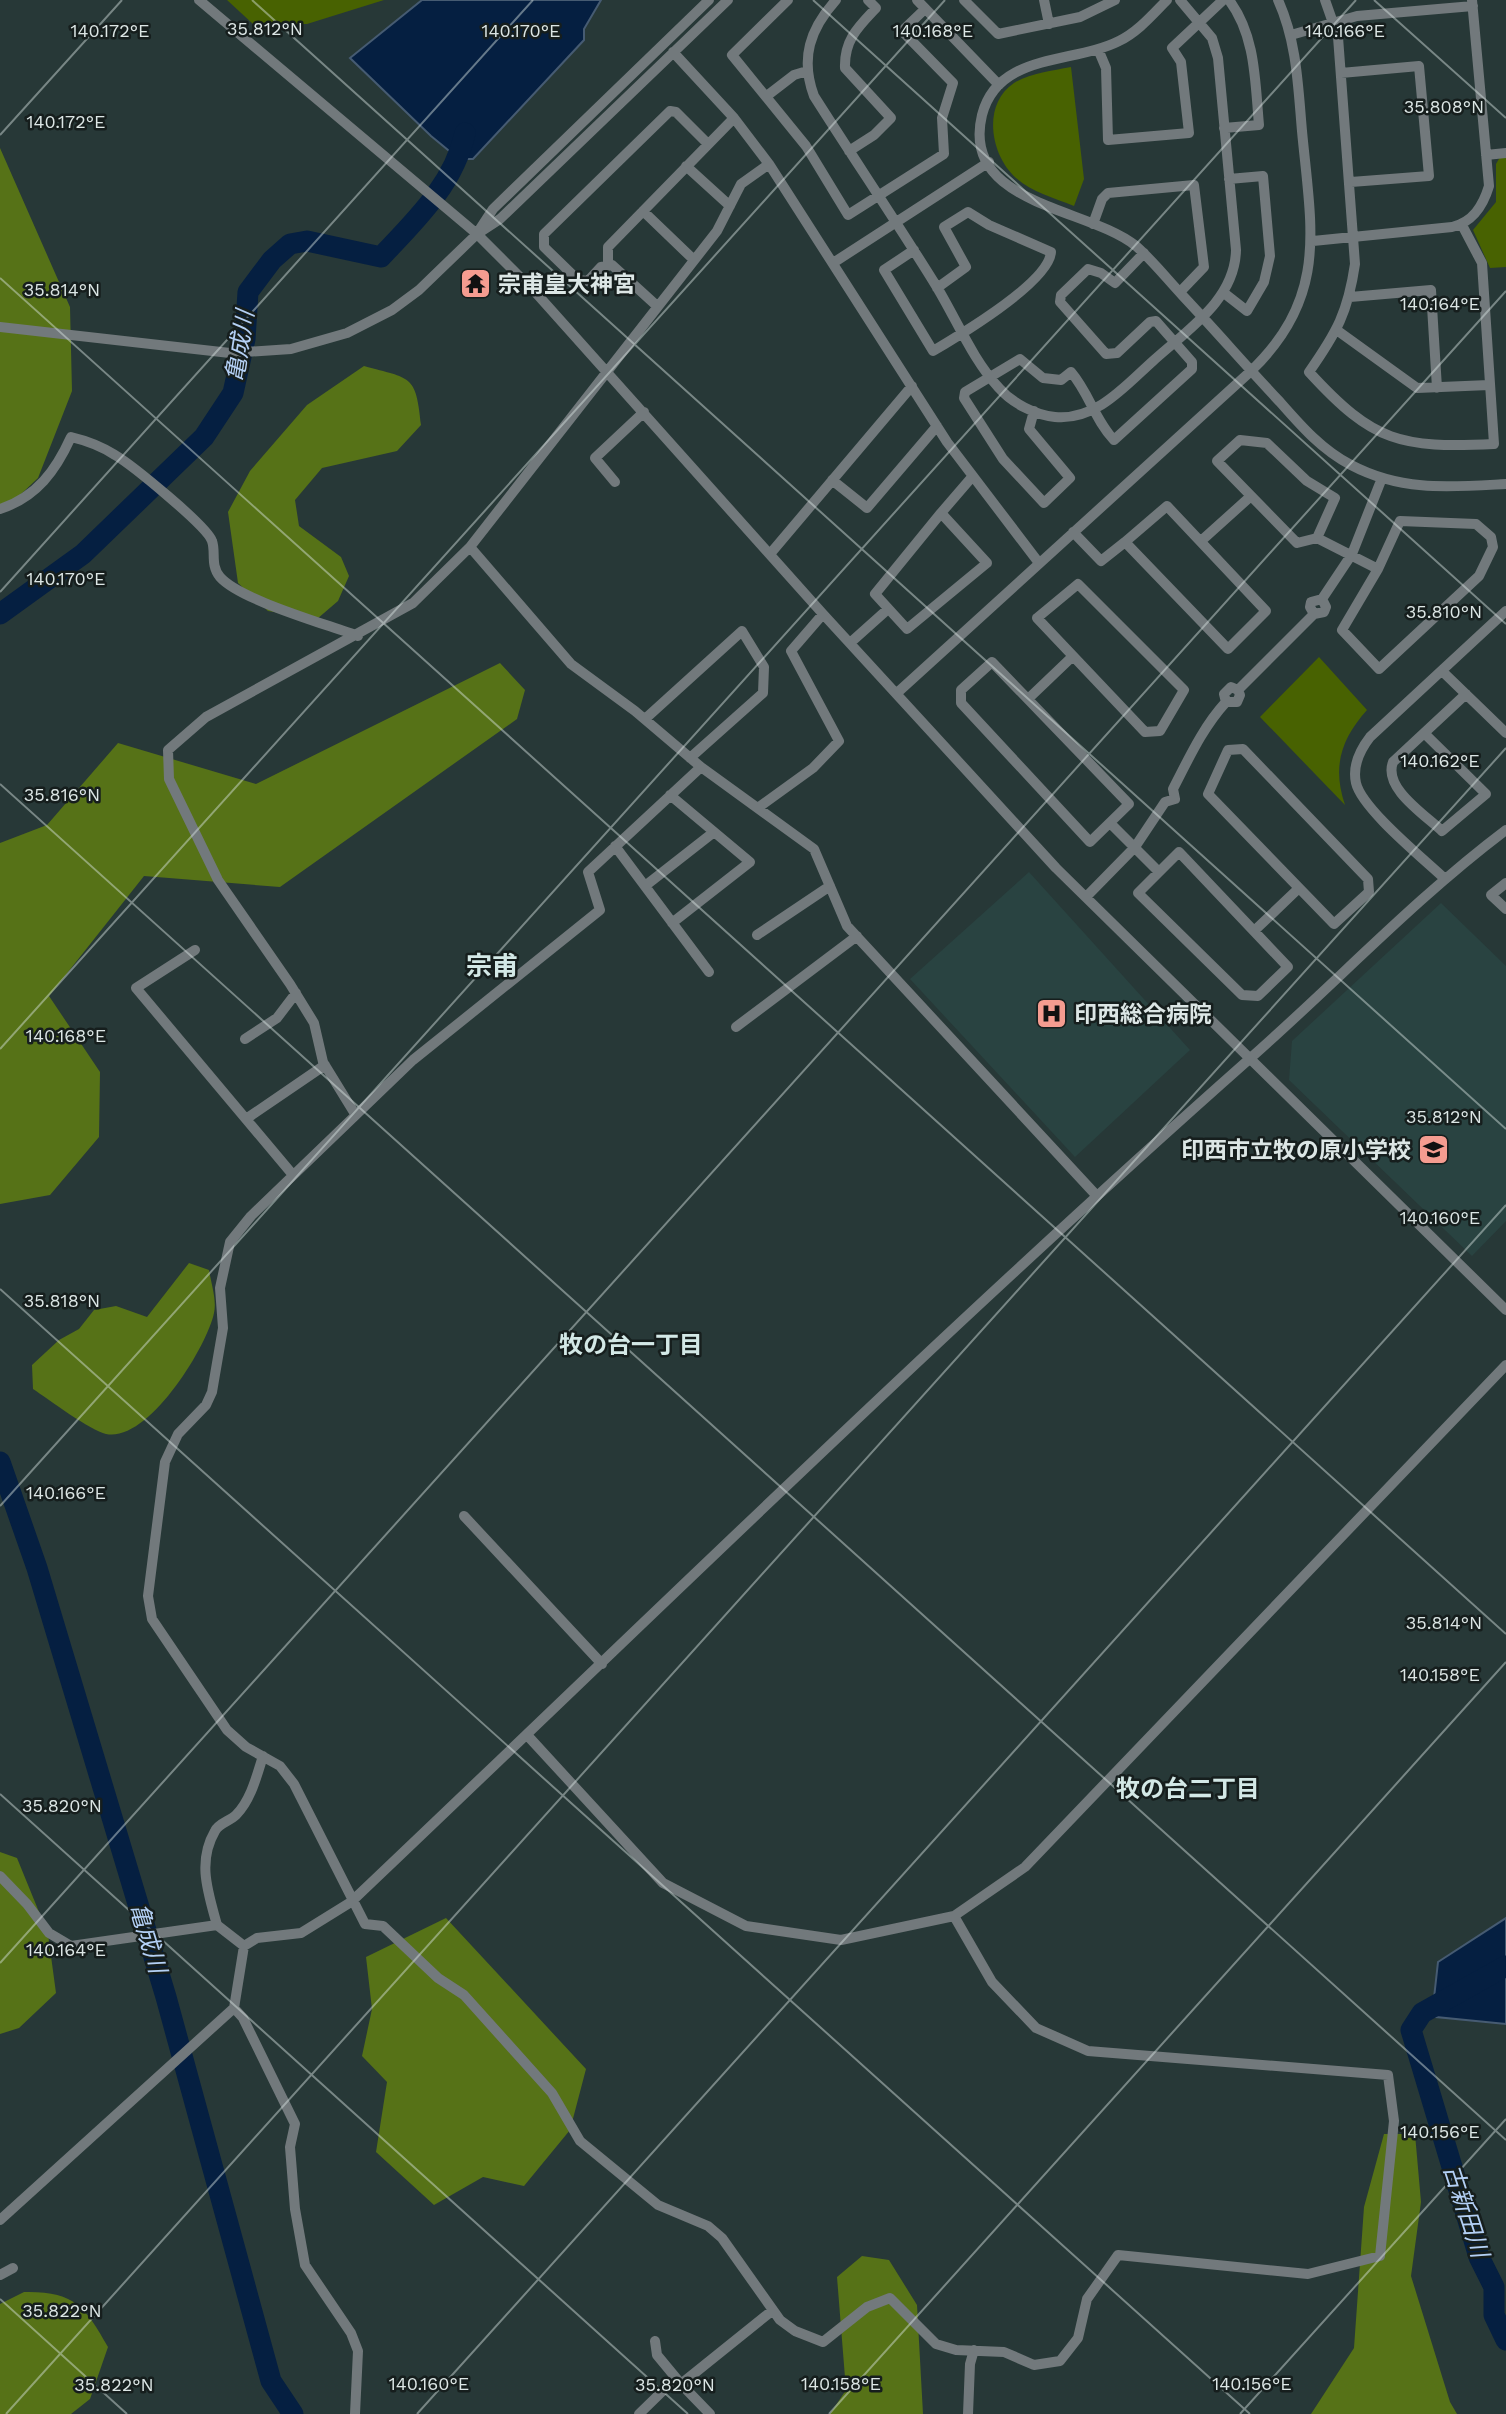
<svg xmlns="http://www.w3.org/2000/svg" width="1506" height="2414" viewBox="0 0 1506 2414" font-family="'Work Sans','Noto Sans JP',sans-serif">
	<style>
		.built { fill: #294341 }
		.green { fill: #486201 }
		.forest { fill: #567217 }
		.water { fill: #051f41; stroke: #465b72; stroke-width: 2 }
		.lines { fill: none; stroke-linecap: round; stroke-linejoin: round }
		.river { stroke: #051f41; stroke-width: 21 }
		.minor { stroke: #72797c; stroke-width: 10 }
		.ticks { fill: none; stroke: #dce6e5; stroke-width: 2; stroke-opacity: 0.45 }
		.labels { text-anchor: middle; stroke-width: 5; stroke-linejoin: round; paint-order: stroke }
		.poi-label { font-size: 23px; font-weight: bold; fill: #dce6e5; stroke: #161e1d; text-anchor: start }
		.water-label { font-size: 24px; font-style: italic; fill: #b4d0f5; stroke: #161e1d }
		.neighbourhood-label { font-size: 24px; font-weight: bold; fill: #d3e8e6; stroke: #161e1d }
		.quarter-label { font-size: 26px; font-weight: bold; fill: #d3e8e6; stroke: #161e1d }
		.ticks-label { font-size: 18px; text-anchor: middle; fill: #dce6e5; stroke: #161e1d; stroke-width: 5; stroke-linejoin: round; paint-order: stroke }
	</style>
	<rect width="100%" height="100%" fill="#273837"/>
	<!-- built -->
	<path class="built" d="M1029,872L1190,1050L1075,1157L910,979Z
		M1441,903L1506,966V1221L1472,1256L1289,1080L1292,1041Z"/>
	<!-- green -->
	<path class="green" d="M227,0H384L307,24H253Z
		M1071,67L1084,179L1074,206C1054,198 1032,192 1016,178C990,155 982,104 1014,83C1031,73 1051,71 1071,67Z
		M1500,157H1506V267L1490,268L1473,230L1496,202V164Z
		M1319,657L1367,710C1341,739 1332,767 1345,805L1260,717Z"/>
	<!-- forest -->
	<path class="forest" d="M0,148L70,307L72,391L38,478L0,514Z
		M364,366C411,379 416,374 421,425L397,451L322,468L295,500L299,526L341,557L349,576L338,601L317,619L268,611L238,583L228,512L250,471L307,405Z
		M500,663L525,690L517,719L280,887L144,876L49,996L100,1072L99,1137L50,1195L0,1204V843L47,825L118,743L256,784Z
		M189,1263L209,1270C211,1283 217,1300 214,1313C207,1347 148,1443 106,1434C91,1431 48,1399 33,1389L32,1365L59,1340L79,1329L94,1310L116,1306L147,1317Z
		M0,1852L17,1858L48,1934L56,1993L19,2028L0,2034Z
		M446,1918L586,2069L570,2130L524,2186L483,2177L434,2205L376,2152L387,2082L362,2056L372,2009L366,1957Z
		M1384,2134H1415L1421,2202L1411,2276L1450,2402L1457,2414H1311L1354,2348L1364,2207Z
		M862,2256L889,2260L917,2305L923,2414H830L846,2390L837,2277Z
		M24,2292C74,2291 85,2306 108,2347L90,2399L71,2414H0V2304Z"/>
	<!-- water -->
	<path class="water" d="M422,0H601L584,29V40L473,159H459L431,136L350,58Z
		M1506,1918V2024L1436,2017L1433,2007L1438,1962Z"/>
	<g class="lines">
		<!-- river -->
		<path class="river" d="M0,614L83,554L204,437L233,393L245,339L248,292L272,260L290,244L307,241L381,257C416,220 454,184 465,133
			M0,1462L37,1568L166,1997L271,2381L293,2414
			M1506,1966L1422,2013L1411,2030L1479,2257L1494,2287V2315L1506,2340"/>
		<!-- minor -->
		<path class="minor" d="M199,0L477,234L536,293L823,614L1056,868L1506,1310
			M788,0L732,55L806,146L848,215L944,154L942,118L953,83L902,31L925,9
			M836,0C810,29 800,58 814,96C854,159 896,221 935,284C956,318 972,359 999,388C1012,403 1035,415 1055,417C1096,421 1125,386 1153,361C1187,330 1235,300 1236,250L1218,58L1212,38L1180,0
			M917,0L999,85
			M964,0L998,34L1080,17L1115,0
			M1044,0L1049,24
			M1167,0C1153,14 1138,32 1119,41C1074,64 998,52 982,115C960,205 1088,207 1136,246C1153,261 1168,280 1183,296C1216,331 1247,367 1280,402C1301,426 1322,450 1351,465C1402,492 1451,487 1506,484
			M1325,0L1338,37L1355,264C1348,312 1337,332 1309,372C1374,443 1400,448 1494,444L1482,263L1462,225
			M1291,35L1357,16L1473,6
			M1098,49L1106,68L1108,140L1189,133L1181,62L1172,48L1223,0
			M673,52L734,118L769,164L947,442L1039,563
			M1341,73L1419,66L1429,176L1351,182
			M768,95L794,75L807,71
			M1224,128L1259,125C1255,82 1256,36 1229,0
			M849,151L874,135L891,118L845,68C844,40 858,27 876,8L868,0
			M1486,155L1506,153
			M686,166L730,206
			M643,211L694,260
			M1093,224L1102,199L1108,193L1194,185L1204,267L1180,292
			M478,232L493,209L709,0
			M1313,241L1452,227C1473,222 1483,206 1489,186L1472,0
			M914,250L884,270L933,351C960,335 1049,282 1051,252L989,225L968,212L944,227L966,267L937,288
			M833,263L989,162
			M608,265V247L734,118
			M1224,293L1247,311L1264,282L1270,256L1263,176L1229,179
			M1350,297L1431,290L1437,388
			M657,306L612,265L601,267L588,281L578,280L544,247V234L670,111L676,112L707,143
			M0,327L230,353L291,349L347,333L392,310L419,290L477,234L500,219L728,0
			M1338,331L1417,388L1489,385
			M1034,411L1029,429L1070,478L1044,503L1003,459L964,398L965,392L1020,359L1043,378L1061,380L1071,372C1089,393 1095,420 1114,440L1192,369V362L1156,321L1150,322L1117,353L1106,354L1060,302L1061,295L1088,269L1101,273L1115,283L1144,253
			M832,480L867,508L937,426
			M615,482L595,458L644,412
			M1167,506L1266,611L1228,649L1125,542Z
			M0,509C37,497 56,470 71,437C88,441 101,446 115,455C132,465 207,526 212,541C216,552 210,565 220,577C240,600 326,624 358,636
			M941,513L987,563L907,629L875,594Z
			M941,513L972,477
			M1400,521L1476,524L1491,537L1493,547L1479,576L1379,669L1342,630L1378,569Z
			M1073,532L1101,561L1125,542
			M1317,538L1335,498L1307,481L1267,443L1240,440L1217,461L1297,543L1317,538L1378,569
			M1201,541L1251,496
			M470,547L571,664L635,711L701,767L814,849L847,926L1096,1195
			M770,554L912,386
			M1078,584L1184,690L1160,731L1145,732L1037,618Z
			M1322,599L1352,554L1382,478
			M1314,614L1310,607L1311,602L1322,599
			M850,643L888,609
			M992,662L1129,804L1090,842L961,703V690Z
			M1443,672L1506,733
			M897,693L1251,371C1329,296 1311,228 1302,131C1298,86 1297,42 1278,0
			M1028,699L1073,656
			M1226,702H1237L1240,695L1238,690L1314,614L1324,612L1326,607L1322,599
			M1226,702L1224,694L1231,687L1238,690
			M645,719L742,631L764,667L763,693L690,758
			M1424,733L1486,794L1442,831C1424,814 1383,788 1393,762L1466,694
			M1243,749L1368,879L1369,892L1334,924L1208,794L1228,750Z
			M701,767L588,872L600,910L413,1060L251,1216L230,1242L220,1288L223,1328L212,1392L206,1405L178,1434L165,1462L148,1596L152,1619L227,1730L246,1747L280,1766L294,1784L365,1924L383,1926L438,1978L464,1995L552,2093L580,2141L658,2205L708,2226L722,2238L780,2320L795,2331L823,2342L867,2307L890,2298L936,2344L956,2350L1004,2352L1034,2365L1060,2361L1078,2338L1087,2299L1118,2255L1308,2274L1380,2256L1394,2121L1388,2075L1088,2051L1036,2028L992,1982L954,1916
			M670,795L750,862L672,923
			M759,807L813,768L839,741L791,651L823,614
			M1110,823L1159,872
			M615,846L709,972
			M1179,852L1288,967L1258,996L1242,995L1138,893Z
			M1445,879C1424,859 1362,809 1356,783C1352,765 1360,750 1370,737L1506,611
			M1506,883L1491,895L1506,909
			M645,886L714,832
			M1086,897L1135,847L1165,802L1175,799L1173,789C1189,758 1203,727 1226,702
			M1254,931L1299,888
			M757,935L830,886
			M195,950L136,988L293,1175
			M736,1027L857,936
			M245,1039L277,1018L296,993
			M355,1114L323,1062L314,1023L290,984L218,880L169,779L168,750L206,717L413,603L470,547L717,231L741,184L769,164
			M246,1119L325,1065
			M464,1516L602,1664
			M527,1735L663,1883L746,1926L841,1940L954,1916L1025,1867L1506,1365
			M0,1876L27,1904L49,1933L71,1946L217,1925L244,1946
			M217,1925C208,1892 197,1862 215,1831C219,1823 230,1821 236,1815C251,1800 257,1775 263,1756
			M234,2008L243,2018L295,2124L290,2147L295,2209L305,2265L351,2333L358,2351L355,2414
			M0,2220L234,2008L244,1946L257,1938L301,1933L351,1902C648,1620 940,1333 1246,1062C1333,986 1413,900 1506,830
			M0,2275L13,2268
			M655,2341L657,2355L681,2384
			M639,2414L676,2378
			M710,2414L681,2384L773,2310
			M968,2414L970,2364L974,2350"/>
	</g>
	<!-- ticks -->
	<path class="ticks" d="M252,0L1506,1129M813,0L1506,624M1374,0L1506,118M0,135L122,0M0,278L1506,1634M0,592L533,0M0,784L1506,2140M0,1049L945,0M0,1289L1250,2414M0,1506L1356,0M0,1794L688,2414M0,1963L1506,291M0,2299L127,2414M6,2414L1506,748M417,2414L1506,1205M829,2414L1506,1662M1240,2414L1506,2119"/>
	<!-- icons -->
	<defs>
		<symbol id="temple-square" viewBox="-11 -11 22 22"><rect x="-9" y="-9" width="18" height="18" rx="4" fill="#f59c90" stroke="#161e1d"/><path d="M0-6L5-2H3V0L6.5 2.5H4V6H1.5V3h-3V6H-4V2.5H-6.5L-3 0V-2H-5Z" fill="#111"/></symbol>
		<symbol id="hospital-square" viewBox="-11 -11 22 22"><rect x="-9" y="-9" width="18" height="18" rx="4" fill="#f59c90" stroke="#161e1d"/><path d="M-5-5h3v3.5h4V-5h3V5h-3V1.5h-4V5h-3Z" fill="#111"/></symbol>
		<symbol id="school-square" viewBox="-11 -11 22 22"><rect x="-9" y="-9" width="18" height="18" rx="4" fill="#f59c90" stroke="#161e1d"/><path d="M0-5L7-2L0 1L-7-2ZM-4 1L0 2.5L4 1V4Q0 6-4 4Z" fill="#111"/></symbol>
	</defs>
	<g fill-rule="evenodd">
		<use href="#temple-square" x="458" y="266" width="35" height="35"/>
		<use href="#hospital-square" x="1034" y="996" width="35" height="35"/>
		<use href="#school-square" x="1416" y="1132" width="35" height="35"/>
	</g>
	<g class="labels">
		<!-- poi labels -->
		<g class="poi-label">
			<text x="498" y="292">宗甫皇大神宮</text>
			<text x="1074" y="1022">印西総合病院</text>
			<text x="1411" y="1158" text-anchor="end">印西市立牧の原小学校</text>
		</g>
		<!-- water labels -->
		<g class="water-label">
			<text transform="translate(240 346) rotate(-81)" y="8">亀成川</text>
			<text transform="translate(148 1938) rotate(73)" y="8">亀成川</text>
			<text transform="translate(1466 2211) rotate(72)" y="8">古新田川</text>
		</g>
		<!-- neighbourhood labels -->
		<g class="neighbourhood-label">
			<text x="631" y="1353">牧の台一丁目</text>
			<text x="1188" y="1797">牧の台二丁目</text>
		</g>
		<!-- quarter labels -->
		<g class="quarter-label">
			<text x="492" y="975">宗甫</text>
		</g>
	</g>
	<g class="ticks-label">
		<text x="265" y="35">35.812°N</text>
		<text x="110" y="37">140.172°E</text>
		<text x="521" y="37">140.170°E</text>
		<text x="933" y="37">140.168°E</text>
		<text x="1345" y="37">140.166°E</text>
		<text x="1444" y="113">35.808°N</text>
		<text x="66" y="128">140.172°E</text>
		<text x="62" y="296">35.814°N</text>
		<text x="1440" y="310">140.164°E</text>
		<text x="66" y="585">140.170°E</text>
		<text x="1444" y="618">35.810°N</text>
		<text x="1440" y="767">140.162°E</text>
		<text x="62" y="801">35.816°N</text>
		<text x="66" y="1042">140.168°E</text>
		<text x="1444" y="1123">35.812°N</text>
		<text x="1440" y="1224">140.160°E</text>
		<text x="62" y="1307">35.818°N</text>
		<text x="66" y="1499">140.166°E</text>
		<text x="1444" y="1629">35.814°N</text>
		<text x="1440" y="1681">140.158°E</text>
		<text x="62" y="1812">35.820°N</text>
		<text x="66" y="1956">140.164°E</text>
		<text x="1440" y="2138">140.156°E</text>
		<text x="62" y="2317">35.822°N</text>
		<text x="429" y="2390">140.160°E</text>
		<text x="841" y="2390">140.158°E</text>
		<text x="1252" y="2390">140.156°E</text>
		<text x="114" y="2391">35.822°N</text>
		<text x="675" y="2391">35.820°N</text>
	</g>
</svg>
